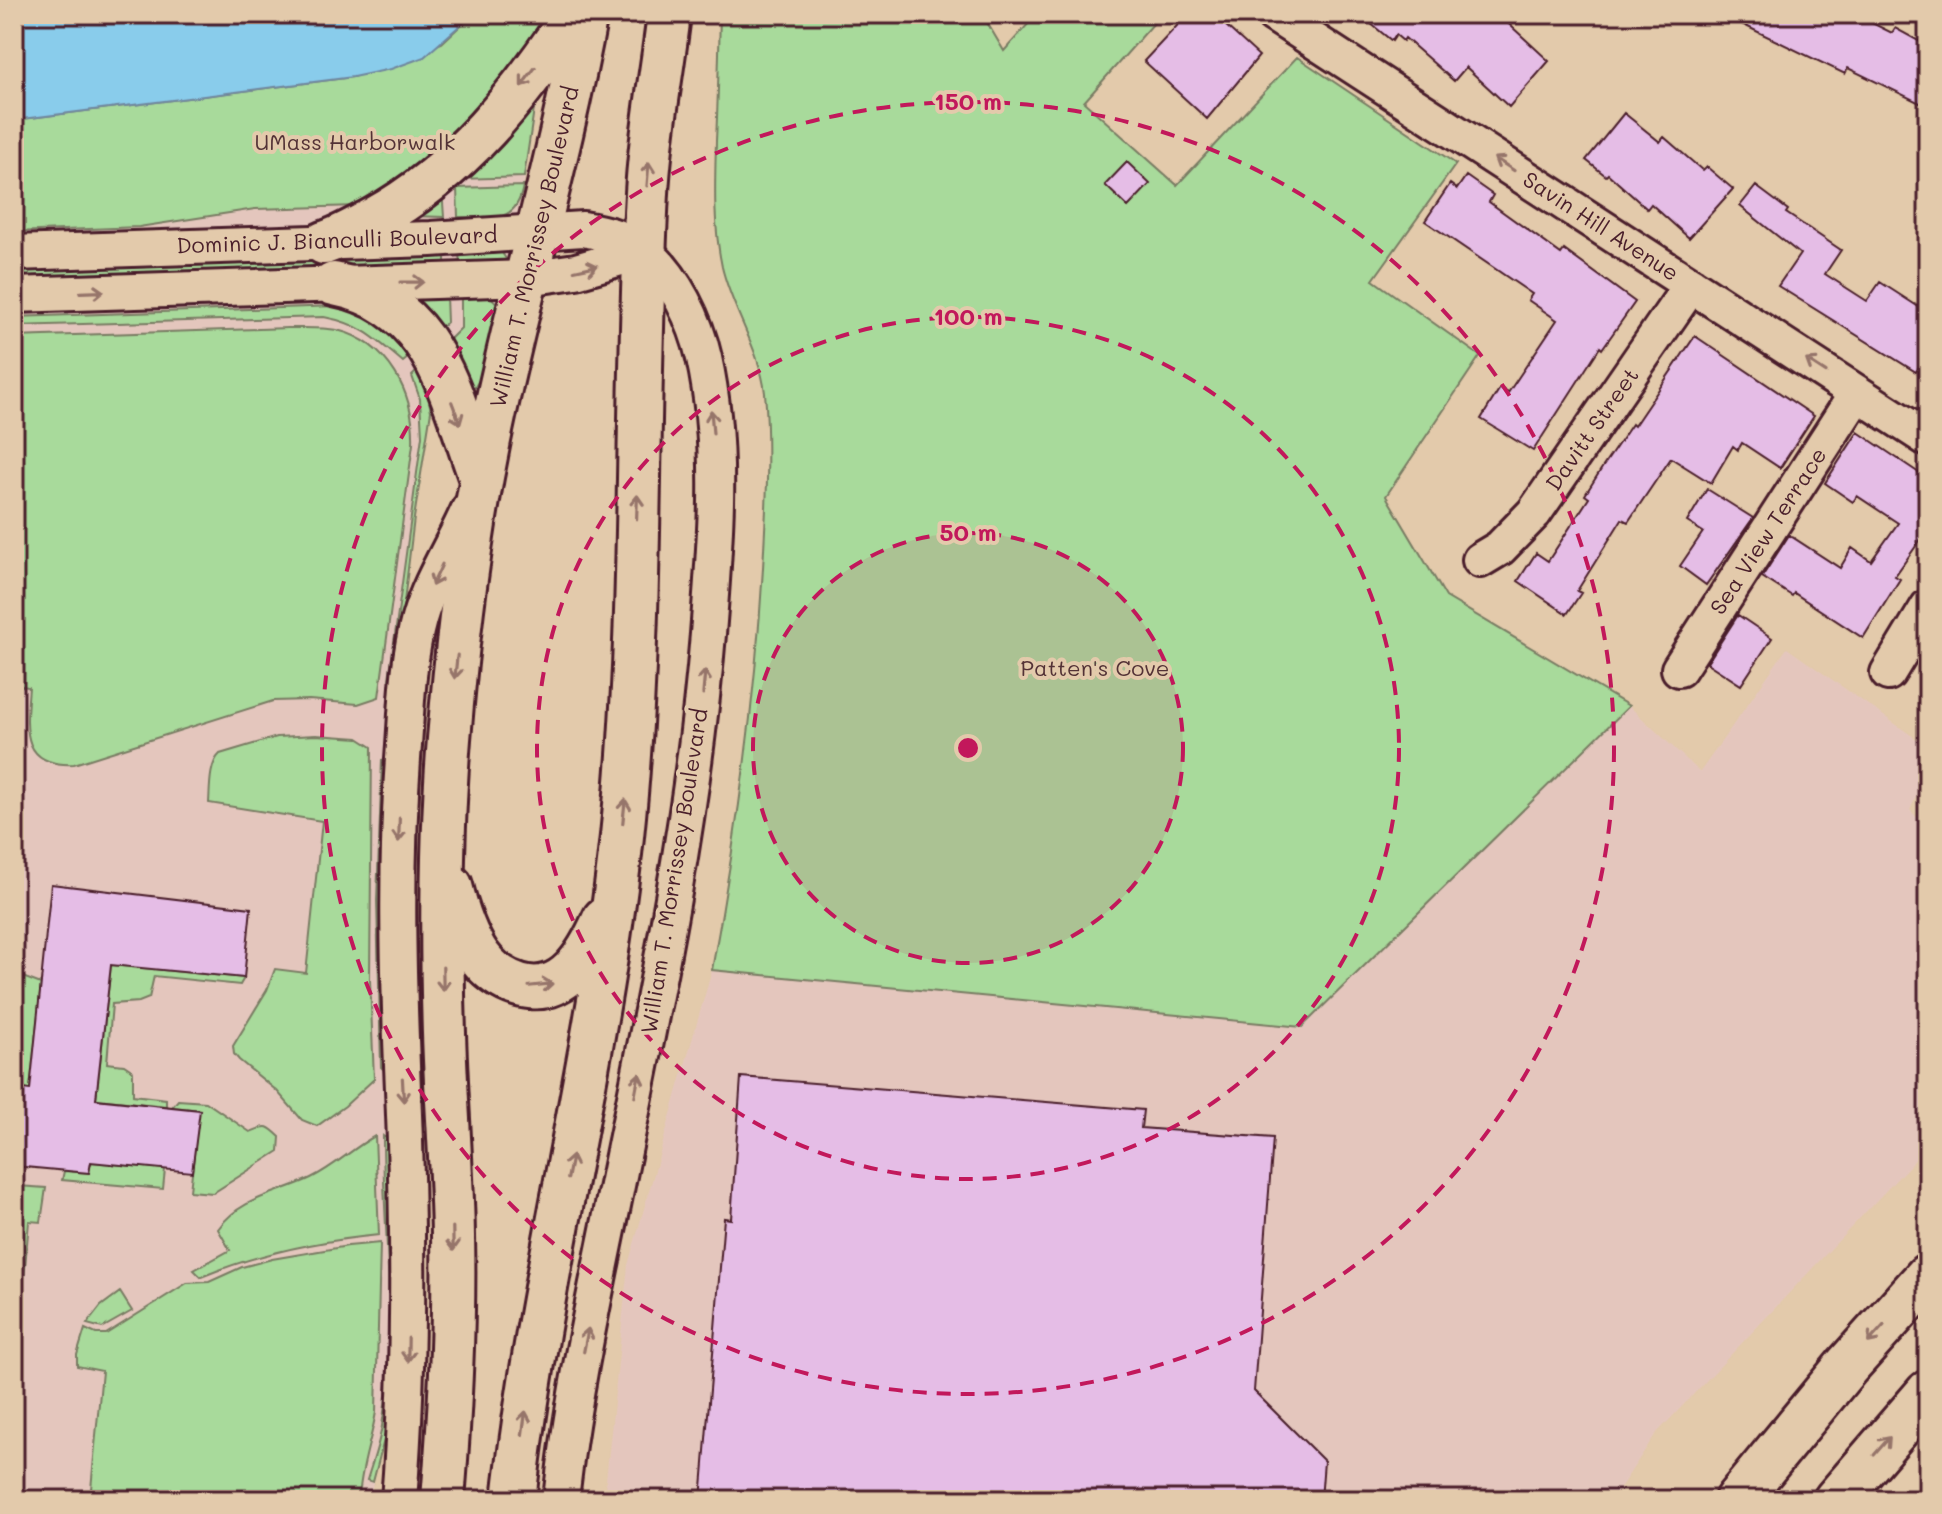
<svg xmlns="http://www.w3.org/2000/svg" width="1942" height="1514" viewBox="0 0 1942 1514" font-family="Mali,sans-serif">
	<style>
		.built { fill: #e4c6bd }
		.green { fill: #a8da9b; stroke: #797c63; stroke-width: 2 }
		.water { fill: #89cceb; stroke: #70879e; stroke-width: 2 }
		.building { fill: #e5bde6; stroke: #4a1f2b; stroke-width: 2 }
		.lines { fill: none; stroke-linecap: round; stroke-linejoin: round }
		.minor-casing { stroke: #4a1f2b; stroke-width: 40 }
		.major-casing { stroke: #4a1f2b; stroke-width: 48 }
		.highway-casing { stroke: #4a1f2b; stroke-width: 50 }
		.minor { stroke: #e3caab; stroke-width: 34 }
		.major { stroke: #e3caab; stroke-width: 42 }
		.highway { stroke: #e3caab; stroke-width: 44 }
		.oneway { stroke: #96746b }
		.ring { fill: none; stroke: #c2185b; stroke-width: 4; stroke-dasharray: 14 10 }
		.labels { text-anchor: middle; stroke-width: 8; stroke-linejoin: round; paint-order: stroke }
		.park-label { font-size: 22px; fill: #533236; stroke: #e3caab }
		.street-label { font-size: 22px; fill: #4a1f2b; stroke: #e3caab }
		.centre { fill: #c2185b; stroke: #e3caab; stroke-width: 4 }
		.ring-label { font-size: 24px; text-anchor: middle; font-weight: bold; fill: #c2185b; stroke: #e3caab; stroke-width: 8; stroke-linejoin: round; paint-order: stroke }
	</style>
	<rect width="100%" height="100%" fill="#e3caab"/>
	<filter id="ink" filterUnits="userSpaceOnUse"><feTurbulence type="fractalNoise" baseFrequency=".0125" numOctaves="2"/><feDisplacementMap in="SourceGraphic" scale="16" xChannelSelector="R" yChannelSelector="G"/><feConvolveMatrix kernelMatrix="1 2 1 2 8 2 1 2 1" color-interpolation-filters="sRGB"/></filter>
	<g filter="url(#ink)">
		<!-- built -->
		<path class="built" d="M473,14H550L523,189L479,380L472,389L430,396L431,411L414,518L397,661L393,1224L386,1432L369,1500H14V120L424,57Z
			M1787,648L1928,747V771L1910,810L1928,829V1146L1655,1435L1612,1500H604L628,1265L712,970L1302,1027L1629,706L1700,772Z"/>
		<!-- green -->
		<path class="green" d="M473,14H543L521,65L464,141L358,206L255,209L139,227L14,232V120L353,77L442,43Z
			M720,14H982L1004,51L1037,14H1162L1084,102L1177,185L1297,57L1456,164L1373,280L1480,356L1386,496L1446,597L1629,706L1302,1027L712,970C737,834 755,706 763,568C766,513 770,448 765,393C760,349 732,310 722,267C713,224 715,184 716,141C718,99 719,56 720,14Z
			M535,102L524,177L460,179Z
			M523,186C516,226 491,216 458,217L457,188Z
			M442,188L444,217L413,216Z
			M501,251L506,259L504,263L460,265L459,253Z
			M445,254V266L14,280V268Z
			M461,295C475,295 489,291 498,305L479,380L475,387L466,389L443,346L461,328Z
			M446,296L447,322L435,334L411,299Z
			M337,306L363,311L415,352L403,362C375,338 361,324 324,317L14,326V317Z
			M288,328C304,328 321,327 337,330C389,343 415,394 413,444L379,697L358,704L309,700L273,701L74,764C19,767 26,727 29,687L14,685V337Z
			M422,366L431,411L414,518L397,661L392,680L389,679L422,436L420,399L412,376Z
			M316,735L358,738L372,747L370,980L374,1079L345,1106L317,1126L302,1120L277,1091L239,1060L234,1054L233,1046L267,990L275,969L306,973L322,821L209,803C210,788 209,764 220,754L277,737Z
			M382,759L386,771L383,1069L381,1067L377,901Z
			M111,965L244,978L240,985L154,976L149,998L139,1002L112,1004L107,1063L124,1065L133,1071V1095L166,1099V1106L96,1099Z
			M14,966L25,978L41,984L30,1090L14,1088Z
			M178,1100L206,1102L250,1132C267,1126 265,1123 280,1137L279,1151L213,1193L190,1191L199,1110L172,1107Z
			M375,1136L379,1235C317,1241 259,1253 201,1277L194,1270L230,1250L218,1229C241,1197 278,1194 311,1178C334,1167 353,1148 375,1136Z
			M383,1136L390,1141L392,1374L386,1432L373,1482L367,1480C372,1463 379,1445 382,1426C398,1331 383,1232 383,1136Z
			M91,1162L165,1169L163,1189L62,1180L64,1171L89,1173Z
			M18,1186L46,1188L41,1222L29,1221L23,1290L14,1289V1224Z
			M380,1243L376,1412C371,1442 360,1469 359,1500H90L102,1371L77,1366V1355L85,1329L96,1334H106L187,1283L209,1282L242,1267L272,1259L348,1246Z
			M120,1292L132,1311L102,1328L87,1324L101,1306Z"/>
		<!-- water -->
		<path class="water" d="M14,14H473L424,57L391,69L353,77L14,120Z"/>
		<!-- building -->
		<path class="building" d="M1188,14H1213L1259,56L1207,119L1144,61Z
			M1359,14H1498L1549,61L1509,107L1466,67L1454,81L1405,38L1403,41L1396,35L1392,41Z
			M1721,14H1854L1892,33L1895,28L1928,46V107L1848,68L1845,74Z
			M1624,113L1660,142L1664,137L1703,171L1707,167L1733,189L1689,238L1651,204L1647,209L1608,174L1606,176L1586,160Z
			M1127,162L1150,184L1128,207L1105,185Z
			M1466,176L1493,195L1489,202L1561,254L1564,250L1635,302L1602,349L1600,347L1533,451L1481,419L1500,388L1508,393L1557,320L1528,300L1532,294L1425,221L1450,184L1457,189Z
			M1756,186L1788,210L1786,213L1841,250L1825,274L1867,301L1880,282L1928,313V352L1916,372L1778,286L1800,254L1740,206Z
			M1695,336L1814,416L1780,468L1742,443L1738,450L1733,446L1711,483L1671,458L1628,522L1622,519L1577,591L1581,593L1567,614L1518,581L1536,553L1548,561L1589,498L1585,495L1602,468L1632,424L1634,426Z
			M1858,432L1928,479V529L1895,576L1900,579L1863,638L1794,593L1792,596L1762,577L1789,535L1840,568L1852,548L1871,561L1898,523L1857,496L1853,502L1825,483Z
			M1707,489L1753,518L1706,585L1680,566L1703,532L1687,522Z
			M1738,615L1772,638L1741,685L1707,663Z
			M51,884L251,908L244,978L111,965L96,1099L200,1110L192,1172L91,1162L89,1173L14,1166V1088L30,1090Z
			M741,1077L1143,1110L1141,1128L1273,1138L1254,1391L1324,1461L1321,1500H701L724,1218L731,1219Z"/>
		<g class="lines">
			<defs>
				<path id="minor" d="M1273,14L1928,439
					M14,253L431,239L583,229C605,233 628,238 646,253C675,277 696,322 704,358C724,448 715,544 708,634C692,832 649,1026 610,1220C591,1313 571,1406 561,1500
					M14,295L527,278L576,271L645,251
					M1480,560L1500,548L1534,513L1691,285
					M1679,669L1857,393
					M1888,673L1928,607
					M399,1500C410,1363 409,1226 403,1089C398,974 395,860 404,745C407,703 408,659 419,619C430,580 453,546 469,509"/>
				<path id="major" d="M324,243C342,237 357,228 374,219C461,171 520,95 574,14
					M334,284C437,304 449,394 481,479
					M451,886C457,910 465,935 479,956C489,970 503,980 519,985C564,998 588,955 604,919
					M443,1500C450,1412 455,1324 453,1236C452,1169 446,1101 444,1033C441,935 441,837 449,739C457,639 469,539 489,440C518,297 560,158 586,14
					M514,1500C540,1263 606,1033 626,794C643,595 636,393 647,193C650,133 662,74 669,14"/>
				<path id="highway" d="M1737,1500L1847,1366L1928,1276
					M1836,1500L1928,1393"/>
			</defs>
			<!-- minor casing -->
			<use href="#minor" class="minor-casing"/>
			<!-- major casing -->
			<use href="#major" class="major-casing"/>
			<!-- highway casing -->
			<use href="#highway" class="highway-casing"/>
			<!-- minor -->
			<use href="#minor" class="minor"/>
			<!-- major -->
			<use href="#major" class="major"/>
			<!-- highway -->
			<use href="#highway" class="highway"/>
		</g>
		<!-- one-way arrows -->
		<defs><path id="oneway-shaft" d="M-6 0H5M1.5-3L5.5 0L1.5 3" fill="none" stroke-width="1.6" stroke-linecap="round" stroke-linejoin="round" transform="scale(2)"/></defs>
		<g class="oneway">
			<use href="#oneway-shaft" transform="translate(528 77) rotate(127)"/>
			<use href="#oneway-shaft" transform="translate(1504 164) rotate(-147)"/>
			<use href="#oneway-shaft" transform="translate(648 174) rotate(-85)"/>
			<use href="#oneway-shaft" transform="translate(586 268) rotate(-12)"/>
			<use href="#oneway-shaft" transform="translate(412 282) rotate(-1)"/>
			<use href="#oneway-shaft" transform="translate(92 292) rotate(-2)"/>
			<use href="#oneway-shaft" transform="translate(1816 366) rotate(-147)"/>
			<use href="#oneway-shaft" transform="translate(456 413) rotate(69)"/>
			<use href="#oneway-shaft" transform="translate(712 422) rotate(-95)"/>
			<use href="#oneway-shaft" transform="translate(637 507) rotate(-88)"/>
			<use href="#oneway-shaft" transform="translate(437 575) rotate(115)"/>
			<use href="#oneway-shaft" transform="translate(456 667) rotate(96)"/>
			<use href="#oneway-shaft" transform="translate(704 682) rotate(-85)"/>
			<use href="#oneway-shaft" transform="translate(624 811) rotate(-84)"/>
			<use href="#oneway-shaft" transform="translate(399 830) rotate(92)"/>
			<use href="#oneway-shaft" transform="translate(443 979) rotate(89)"/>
			<use href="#oneway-shaft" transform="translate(541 985) rotate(-6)"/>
			<use href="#oneway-shaft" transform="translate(637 1085) rotate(-79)"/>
			<use href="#oneway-shaft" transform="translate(403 1090) rotate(87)"/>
			<use href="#oneway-shaft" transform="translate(570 1167) rotate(-79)"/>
			<use href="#oneway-shaft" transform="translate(453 1239) rotate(89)"/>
			<use href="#oneway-shaft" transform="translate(1876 1334) rotate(132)"/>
			<use href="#oneway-shaft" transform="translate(586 1340) rotate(-79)"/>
			<use href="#oneway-shaft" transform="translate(408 1350) rotate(91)"/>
			<use href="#oneway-shaft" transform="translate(524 1423) rotate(-82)"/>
			<use href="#oneway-shaft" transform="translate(1882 1446) rotate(-49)"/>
		</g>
	</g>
	<!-- distance rings -->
	<circle cx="968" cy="748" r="215" fill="#c2185b" fill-opacity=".12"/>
	<g class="ring">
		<circle cx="968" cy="748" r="215"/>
		<circle cx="968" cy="748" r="431"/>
		<circle cx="968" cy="748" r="646"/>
	</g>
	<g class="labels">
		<!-- park labels -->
		<g class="park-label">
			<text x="355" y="150">UMass Harborwalk</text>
			<text x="1095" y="676">Patten's Cove</text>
		</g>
		<!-- street labels -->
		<g class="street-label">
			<text transform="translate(1601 226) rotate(33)" y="8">Savin Hill Avenue</text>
			<text transform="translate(337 240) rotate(-2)" y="8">Dominic J. Bianculli Boulevard</text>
			<text transform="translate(534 247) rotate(-77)" y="8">William T. Morrissey Boulevard</text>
			<text transform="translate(1592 429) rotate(-55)" y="8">Davitt Street</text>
			<text transform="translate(1768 531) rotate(-57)" y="8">Sea View Terrace</text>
			<text transform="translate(674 871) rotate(-81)" y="8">William T. Morrissey Boulevard</text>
		</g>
	</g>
	<circle cx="968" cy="748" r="12" class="centre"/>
	<g class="ring-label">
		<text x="968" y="110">150 m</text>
		<text x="968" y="325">100 m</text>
		<text x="968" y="541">50 m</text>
	</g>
	<!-- margin -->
	<rect width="1942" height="1514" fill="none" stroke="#e3caab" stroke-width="48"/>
	<rect x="24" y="24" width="1894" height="1466" fill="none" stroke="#4a1f2b" stroke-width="3" filter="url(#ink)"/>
</svg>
